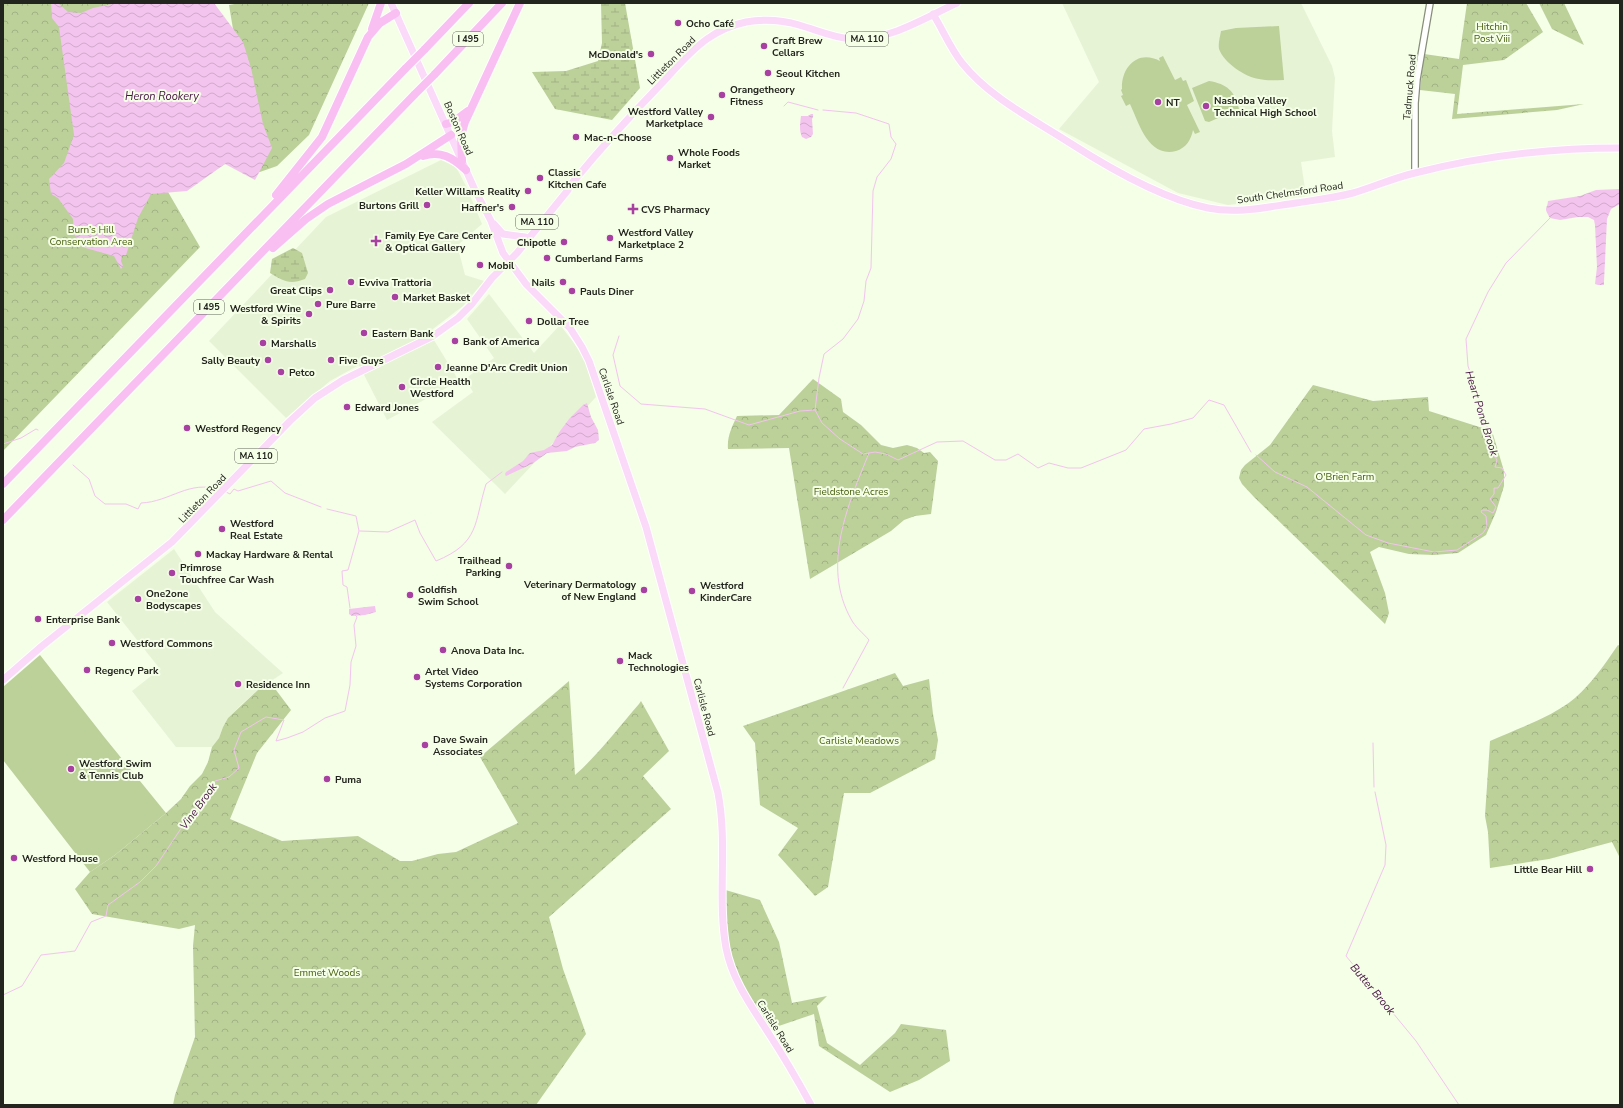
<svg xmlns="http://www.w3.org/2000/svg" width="1623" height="1108" viewBox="0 0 1623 1108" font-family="'Nunito Sans',sans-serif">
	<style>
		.built { fill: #e7f3d5 }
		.wetland { fill: url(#wetland-marsh) }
		.park { fill: url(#park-crowns) }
		.pitch { fill: #bcd09a }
		.water { fill: url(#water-waves) }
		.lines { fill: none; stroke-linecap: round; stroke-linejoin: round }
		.stream { stroke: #f3c5ee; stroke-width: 1 }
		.minor-casing { stroke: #878f7b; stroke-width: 8 }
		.major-casing { stroke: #fff; stroke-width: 9 }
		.highway-casing { stroke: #fff; stroke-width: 10 }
		.minor { stroke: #fff; stroke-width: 5.5 }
		.major { stroke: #fbd9f8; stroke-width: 7 }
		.highway { stroke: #f9bff3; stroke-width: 8 }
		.highway-bridge-casing { stroke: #fff; stroke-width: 10; stroke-linecap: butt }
		.highway-bridge { stroke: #f9bff3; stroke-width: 8 }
		.poi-dot { fill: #a840a2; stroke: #f5fee7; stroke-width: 1.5 }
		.labels { text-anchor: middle; stroke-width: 4; stroke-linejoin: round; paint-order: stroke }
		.shield { fill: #f5fee7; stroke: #61665a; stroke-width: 1 }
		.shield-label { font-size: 9px; font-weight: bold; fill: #22251d }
		.poi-label { font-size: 10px; font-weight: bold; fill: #22251d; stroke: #f5fee7; text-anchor: start }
		.park-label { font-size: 10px; fill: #485e0e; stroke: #f5fee7 }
		.street-label { font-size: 10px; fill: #22251d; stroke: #f5fee7 }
		.water-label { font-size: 11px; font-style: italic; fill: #461144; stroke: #f5fee7 }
	</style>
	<defs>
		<pattern id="wetland-marsh" width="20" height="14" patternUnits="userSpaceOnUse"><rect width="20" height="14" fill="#bcd09a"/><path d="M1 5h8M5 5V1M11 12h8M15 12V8" fill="none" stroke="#a1b284"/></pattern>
		<pattern id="park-crowns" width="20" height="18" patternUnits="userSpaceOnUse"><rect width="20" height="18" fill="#bcd09a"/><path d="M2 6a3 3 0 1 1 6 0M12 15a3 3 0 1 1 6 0" fill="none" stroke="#a1b284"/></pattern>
		<pattern id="water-waves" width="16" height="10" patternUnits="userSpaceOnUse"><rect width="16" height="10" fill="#f3c5ee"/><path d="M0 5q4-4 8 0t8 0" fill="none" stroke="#d0a9cc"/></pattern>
	</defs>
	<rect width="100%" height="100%" fill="#f5fee7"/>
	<!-- built -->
	<path class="built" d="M1062,3H1301L1332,66L1335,78L1332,131L1335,157L1301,162L1306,196L1228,205L1178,193L1059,129L1099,82Z
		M441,160L456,167L466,186L482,224L459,244L460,247L458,248L465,275L484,281L463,306L429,332L459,381L387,420L359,365L330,381L286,418L209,341L326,217Z
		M489,294L534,353L560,325L574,343L585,361L596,397L505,494L432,422L473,392L465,379L494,358L467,319Z
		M174,549L215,612L283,673L259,689L243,703L228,718L223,727L219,738L212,747H176L132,691L160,669L107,602Z"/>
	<!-- wetland -->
	<path class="wetland" d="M601,3H625L640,88L612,120L555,109L532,72L566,71L598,61L602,43Z
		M293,248L302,253L308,273L305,279C289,285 284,281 270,273L272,259Z"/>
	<!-- park -->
	<path class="park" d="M3,3H161L96,68L200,247L3,451Z
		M240,3H369L309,135L277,166L257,173L229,5Z
		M1467,3H1526L1543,32L1504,60L1463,65L1457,114L1584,104L1557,110L1452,119L1455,94L1420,90L1424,54L1459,59Z
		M1539,3H1564L1584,45L1552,29Z
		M813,379L841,399L843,412L861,425L881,445L893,448L907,445L917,448L924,453L930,452L938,461L931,514L915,516L904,520L891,531L810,579L789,448L728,449C727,436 732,427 737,416L779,415Z
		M1313,385L1373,401L1428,397L1429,411L1492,431L1504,471V486L1496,512L1486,535L1458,553L1434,555L1409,554L1379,547L1370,552L1385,593L1389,613L1385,624L1254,497L1242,484L1239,478L1241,470L1245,465L1270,445Z
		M1618,645L1620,646V858L1612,842L1549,859L1490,868L1488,832L1485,816L1490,741C1518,728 1551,718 1575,698C1592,683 1605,664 1618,645Z
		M895,673L903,686L929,679L933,714L938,740L935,759L870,793H844L828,887L815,896L778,855L798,828L760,805L755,743L743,726Z
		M569,681L575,775C599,754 618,728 639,704L641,701L669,751L643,776L671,809L549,917L563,969L586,1034L536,1105H173L175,1095L195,1037L193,946L195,925L179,929L92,914L75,889L90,872L115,855L166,813L181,799L190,786L202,774L208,762L212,747L219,738L223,727L228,718L259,689L270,682L291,710L257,753L230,819L282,841L358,836L400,861H412L438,854L456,852L518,823L480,757Z
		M722,889L760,900L779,942L792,1003L827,996L817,1006L827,1043L860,1065L895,1033L901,1024L946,1030L950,1061L919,1080L890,1092L819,1046L814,1014L770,1029L741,986L730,964Z"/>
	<!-- pitch -->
	<path class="pitch" d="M1279,26L1284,80C1276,80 1267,81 1259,79C1245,77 1224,63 1219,49C1218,43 1220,37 1221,31L1236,28Z
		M1163,56L1175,80L1181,77L1183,81L1186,80L1194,101L1187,105L1200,132L1195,134L1193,130C1191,140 1186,148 1176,151C1148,158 1139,123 1130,104L1126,106L1121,96L1123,95L1121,90L1122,89C1121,67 1138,49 1160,61L1159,58Z
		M1209,81C1227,84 1235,91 1239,109L1209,122L1205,121L1192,88Z
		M40,655L105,738L166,813L115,855L90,872L3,760V687Z"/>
	<!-- water -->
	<path class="water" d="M51,3H58L68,12L81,13L93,8L117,3H214L243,42L251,68L263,124L272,148L255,180L225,164L187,191L151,194L138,218L126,255H122L121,261L123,266L121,269L114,256L82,247L74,234L73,219L58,198L51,194L49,179L64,163L74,135L59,27L52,18Z
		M811,114H813V117L812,119L813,134L811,137L806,139L802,137C799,130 800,124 801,116H808Z
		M1620,189V204L1611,209L1607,219L1604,282V285H1598L1595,284L1597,267L1595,225L1594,220L1588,217H1578L1560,220L1550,218C1543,206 1547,211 1548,201L1580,196L1596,190Z
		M587,403L591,417L598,430L599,440L595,443L575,447L567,451L547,453L532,464L506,476L505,474L506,472L523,461L530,453L544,450L552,445L560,431L569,419L583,405Z
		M375,606L376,612L365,615L352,616L349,614V609Z"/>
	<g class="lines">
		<!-- stream -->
		<path class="stream" d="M784,106L788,102L818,110
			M823,110L856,113L889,124L891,137L896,144L891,159L877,177L873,191L871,268L866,281L864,301L858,319L843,339L824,354L819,378L815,410L822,423L840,439L863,454L875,452L886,454L898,460L937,442L963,441L995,460H1006L1018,454L1038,468L1049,463L1068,468H1081L1126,450L1144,429L1171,424L1193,418L1209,400L1224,405L1251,452
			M619,336L613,355L620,386L641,404L705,409L749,425L800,411L815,410
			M3,444L21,438L36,429L38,430
			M1256,455L1275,472L1307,487L1366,535L1388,543L1434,552L1457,550L1483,533L1487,527L1486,516L1481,512L1482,510H1487L1493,513L1496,507L1490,499L1494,494V488H1498L1506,475L1502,468L1495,467L1497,460L1492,453V445L1483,411L1468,366L1466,339L1488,292L1506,263L1550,218
			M73,465L89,479L95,496L105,504H126L138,509L141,503C170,502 190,479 219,490
			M226,492L230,494L234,489L238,491L271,481L285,493L321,507
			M327,509L356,516L359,531L348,570L342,571L343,585L347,587L350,608
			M360,531L388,532L415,520L420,533L436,561C480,543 474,523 486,484L502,472
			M843,688L869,640C863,633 855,627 851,619C821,565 848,505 869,453
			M1373,743L1374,787
			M1375,792L1386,845L1385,865L1346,956L1416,1041L1459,1105
			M3,995L22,986L41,955L75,951L91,922L106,916L108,905L140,882L156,866L194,809L215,781L229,777L239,768L234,750L241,732L266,717L284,720L276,741L287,738L303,732L325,718L345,711L350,685L351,662L356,646L354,625L357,617L355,615"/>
		<defs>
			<path id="minor" d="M1415,173V103L1417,79L1430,3"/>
			<path id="major" d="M391,3L474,188L491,221L503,253L526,284L570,328L582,347L589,361L646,527L718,793C728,844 717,898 726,948C732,980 752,1007 769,1034C784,1057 798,1081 811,1105
				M933,14C943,30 950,48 962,63C990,98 1033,119 1070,143C1109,168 1162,199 1208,208C1237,214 1267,207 1296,203C1315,200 1334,198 1353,193C1374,187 1393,178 1415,173C1482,156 1551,148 1620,148
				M566,187L573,182C601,148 631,115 662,83C676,68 690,51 707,39C718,31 732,25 746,22C764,19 782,20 799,25C817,30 833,38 852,39C889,41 924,18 957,3
				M494,224L503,234L525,237
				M3,680L42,646L172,542L290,421L315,398L343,380L433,336L458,318L471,305L492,278L517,253L568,190L570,185"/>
			<path id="highway" d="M372,29L381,3
				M424,50L469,3
				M434,75L502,3
				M446,124L453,122L468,111
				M423,156C441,150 453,158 466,170
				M462,161L461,136L465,122L520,3
				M276,195L322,137L368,37L380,23L396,13
				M273,248L306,219L328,204L406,164L451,135
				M3,484L406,68
				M3,520L415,94"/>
		</defs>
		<!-- minor casing -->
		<use href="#minor" class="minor-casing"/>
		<!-- major casing -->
		<use href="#major" class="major-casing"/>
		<!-- highway casing -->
		<use href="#highway" class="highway-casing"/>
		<!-- minor -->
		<use href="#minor" class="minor"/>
		<!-- major -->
		<use href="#major" class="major"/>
		<!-- highway -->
		<use href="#highway" class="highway"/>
		<defs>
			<path id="highway-bridge" d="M406,68L424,50
				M415,94L434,75"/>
		</defs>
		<!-- highway-bridge casing -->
		<use href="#highway-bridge" class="highway-bridge-casing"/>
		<!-- highway-bridge -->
		<use href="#highway-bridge" class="highway-bridge"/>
	</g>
	<!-- markers -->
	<g class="poi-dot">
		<circle cx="678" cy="23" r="4"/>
		<circle cx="764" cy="46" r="4"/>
		<circle cx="651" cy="54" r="4"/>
		<circle cx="768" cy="73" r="4"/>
		<circle cx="722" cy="95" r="4"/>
		<circle cx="1158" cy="102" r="4"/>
		<circle cx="1206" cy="106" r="4"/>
		<circle cx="711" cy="117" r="4"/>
		<circle cx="576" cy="137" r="4"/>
		<circle cx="670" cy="158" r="4"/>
		<circle cx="540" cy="178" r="4"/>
		<circle cx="528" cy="191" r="4"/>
		<circle cx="427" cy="205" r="4"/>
		<circle cx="512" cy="207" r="4"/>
		<path d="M631 203h4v4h4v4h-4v4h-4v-4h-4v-4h4z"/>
		<circle cx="610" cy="238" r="4"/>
		<path d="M374 235h4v4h4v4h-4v4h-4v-4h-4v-4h4z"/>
		<circle cx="564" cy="242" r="4"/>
		<circle cx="547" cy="258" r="4"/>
		<circle cx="480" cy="265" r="4"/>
		<circle cx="351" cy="282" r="4"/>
		<circle cx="563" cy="282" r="4"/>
		<circle cx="330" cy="290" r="4"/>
		<circle cx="572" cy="291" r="4"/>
		<circle cx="395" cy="297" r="4"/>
		<circle cx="318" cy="304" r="4"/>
		<circle cx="309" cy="314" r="4"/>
		<circle cx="529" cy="321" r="4"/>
		<circle cx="364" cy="333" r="4"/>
		<circle cx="455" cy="341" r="4"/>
		<circle cx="263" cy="343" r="4"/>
		<circle cx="268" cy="360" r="4"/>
		<circle cx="331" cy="360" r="4"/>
		<circle cx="438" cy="367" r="4"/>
		<circle cx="281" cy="372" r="4"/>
		<circle cx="402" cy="387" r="4"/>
		<circle cx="347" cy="407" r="4"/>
		<circle cx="187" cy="428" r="4"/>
		<circle cx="222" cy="529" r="4"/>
		<circle cx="198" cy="554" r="4"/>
		<circle cx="509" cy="566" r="4"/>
		<circle cx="172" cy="573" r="4"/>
		<circle cx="644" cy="590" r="4"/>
		<circle cx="692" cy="591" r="4"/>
		<circle cx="410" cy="595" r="4"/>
		<circle cx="138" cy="599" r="4"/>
		<circle cx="38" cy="619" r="4"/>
		<circle cx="112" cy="643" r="4"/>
		<circle cx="443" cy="650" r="4"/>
		<circle cx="620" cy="661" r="4"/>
		<circle cx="87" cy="670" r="4"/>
		<circle cx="417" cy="677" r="4"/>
		<circle cx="238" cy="684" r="4"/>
		<circle cx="425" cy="745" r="4"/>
		<circle cx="71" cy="769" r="4"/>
		<circle cx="327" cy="779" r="4"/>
		<circle cx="14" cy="858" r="4"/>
		<circle cx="1590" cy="869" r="4"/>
	</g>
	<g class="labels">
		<!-- shield labels -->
		<g class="shield">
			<rect x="453" y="32" width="30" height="14" rx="3"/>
			<rect x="846" y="32" width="42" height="14" rx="3"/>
			<rect x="516" y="215" width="42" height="14" rx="3"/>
			<rect x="194" y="300" width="30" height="14" rx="3"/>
			<rect x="235" y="449" width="42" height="14" rx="3"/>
		</g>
		<g class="shield-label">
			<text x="468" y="42">I 495</text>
			<text x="867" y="42">MA 110</text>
			<text x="537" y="225">MA 110</text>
			<text x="209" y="310">I 495</text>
			<text x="256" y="459">MA 110</text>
		</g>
		<!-- poi labels -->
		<g class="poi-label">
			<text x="686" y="27">Ocho Café</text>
			<text x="772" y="44">Craft Brew<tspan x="772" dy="12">Cellars</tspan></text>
			<text x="643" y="58" text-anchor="end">McDonald's</text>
			<text x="776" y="77">Seoul Kitchen</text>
			<text x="730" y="93">Orangetheory<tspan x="730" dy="12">Fitness</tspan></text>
			<text x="1214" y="104">Nashoba Valley<tspan x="1214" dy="12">Technical High School</tspan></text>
			<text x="1166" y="106">NT</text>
			<text x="703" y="115" text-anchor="end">Westford Valley<tspan x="703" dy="12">Marketplace</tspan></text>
			<text x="584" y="141">Mac-n-Choose</text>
			<text x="678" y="156">Whole Foods<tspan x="678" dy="12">Market</tspan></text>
			<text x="548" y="176">Classic<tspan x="548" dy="12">Kitchen Cafe</tspan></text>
			<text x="520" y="195" text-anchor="end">Keller Willams Reality</text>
			<text x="419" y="209" text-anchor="end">Burtons Grill</text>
			<text x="504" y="211" text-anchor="end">Haffner's</text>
			<text x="641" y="213">CVS Pharmacy</text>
			<text x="618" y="236">Westford Valley<tspan x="618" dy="12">Marketplace 2</tspan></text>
			<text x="385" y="239">Family Eye Care Center<tspan x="385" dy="12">&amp; Optical Gallery</tspan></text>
			<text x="556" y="246" text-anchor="end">Chipotle</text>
			<text x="555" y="262">Cumberland Farms</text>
			<text x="488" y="269">Mobil</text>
			<text x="359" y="286">Evviva Trattoria</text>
			<text x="555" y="286" text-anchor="end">Nails</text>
			<text x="322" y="294" text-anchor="end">Great Clips</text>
			<text x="580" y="295">Pauls Diner</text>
			<text x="403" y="301">Market Basket</text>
			<text x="326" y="308">Pure Barre</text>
			<text x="301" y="312" text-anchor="end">Westford Wine<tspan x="301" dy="12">&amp; Spirits</tspan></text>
			<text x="537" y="325">Dollar Tree</text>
			<text x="372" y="337">Eastern Bank</text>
			<text x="463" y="345">Bank of America</text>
			<text x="271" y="347">Marshalls</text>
			<text x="260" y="364" text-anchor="end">Sally Beauty</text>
			<text x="339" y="364">Five Guys</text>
			<text x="446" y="371">Jeanne D'Arc Credit Union</text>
			<text x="289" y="376">Petco</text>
			<text x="410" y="385">Circle Health<tspan x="410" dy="12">Westford</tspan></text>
			<text x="355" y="411">Edward Jones</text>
			<text x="195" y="432">Westford Regency</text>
			<text x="230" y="527">Westford<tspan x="230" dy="12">Real Estate</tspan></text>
			<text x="206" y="558">Mackay Hardware &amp; Rental</text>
			<text x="501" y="564" text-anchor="end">Trailhead<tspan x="501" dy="12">Parking</tspan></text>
			<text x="180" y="571">Primrose<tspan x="180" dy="12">Touchfree Car Wash</tspan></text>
			<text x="636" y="588" text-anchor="end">Veterinary Dermatology<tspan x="636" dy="12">of New England</tspan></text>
			<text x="700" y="589">Westford<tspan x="700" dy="12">KinderCare</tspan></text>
			<text x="418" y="593">Goldfish<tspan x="418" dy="12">Swim School</tspan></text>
			<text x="146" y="597">One2one<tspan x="146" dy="12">Bodyscapes</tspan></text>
			<text x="46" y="623">Enterprise Bank</text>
			<text x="120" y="647">Westford Commons</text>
			<text x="451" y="654">Anova Data Inc.</text>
			<text x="628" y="659">Mack<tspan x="628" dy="12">Technologies</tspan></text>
			<text x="95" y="674">Regency Park</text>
			<text x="425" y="675">Artel Video<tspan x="425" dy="12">Systems Corporation</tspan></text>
			<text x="246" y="688">Residence Inn</text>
			<text x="433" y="743">Dave Swain<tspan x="433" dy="12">Associates</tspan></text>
			<text x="79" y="767">Westford Swim<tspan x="79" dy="12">&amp; Tennis Club</tspan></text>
			<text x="335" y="783">Puma</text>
			<text x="22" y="862">Westford House</text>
			<text x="1582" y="873" text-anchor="end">Little Bear Hill</text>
		</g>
		<!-- park labels -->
		<g class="park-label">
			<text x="1492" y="30">Hitchin<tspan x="1492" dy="12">Post Viii</tspan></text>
			<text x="91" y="233">Burn’s Hill<tspan x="91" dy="12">Conservation Area</tspan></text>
			<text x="1345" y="480">O'Brien Farm</text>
			<text x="851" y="495">Fieldstone Acres</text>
			<text x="859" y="744">Carlisle Meadows</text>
			<text x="327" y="976">Emmet Woods</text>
		</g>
		<!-- street labels -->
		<g class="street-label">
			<text transform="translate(671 60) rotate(-45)" y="4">Littleton Road</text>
			<text transform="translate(1409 87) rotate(-85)" y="4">Tadmuck Road</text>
			<text transform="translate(459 128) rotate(66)" y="4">Boston Road</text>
			<text transform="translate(1290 192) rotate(-8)" y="4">South Chelmsford Road</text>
			<text transform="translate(612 396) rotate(71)" y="4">Carlisle Road</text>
			<text transform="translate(202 498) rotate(-46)" y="4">Littleton Road</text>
			<text transform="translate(705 707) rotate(75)" y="4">Carlisle Road</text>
			<text transform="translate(776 1026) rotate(58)" y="4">Carlisle Road</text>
		</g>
		<!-- water labels -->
		<g class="water-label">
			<text x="162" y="100">Heron Rookery</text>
			<text transform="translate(1482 413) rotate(73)" y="4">Heart Pond Brook</text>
			<text transform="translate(198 806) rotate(-54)" y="4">Vine Brook</text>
			<text transform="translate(1373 989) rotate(50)" y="4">Butter Brook</text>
		</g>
	</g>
	<!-- border -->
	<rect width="1623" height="1108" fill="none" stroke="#22251d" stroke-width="8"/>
</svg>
